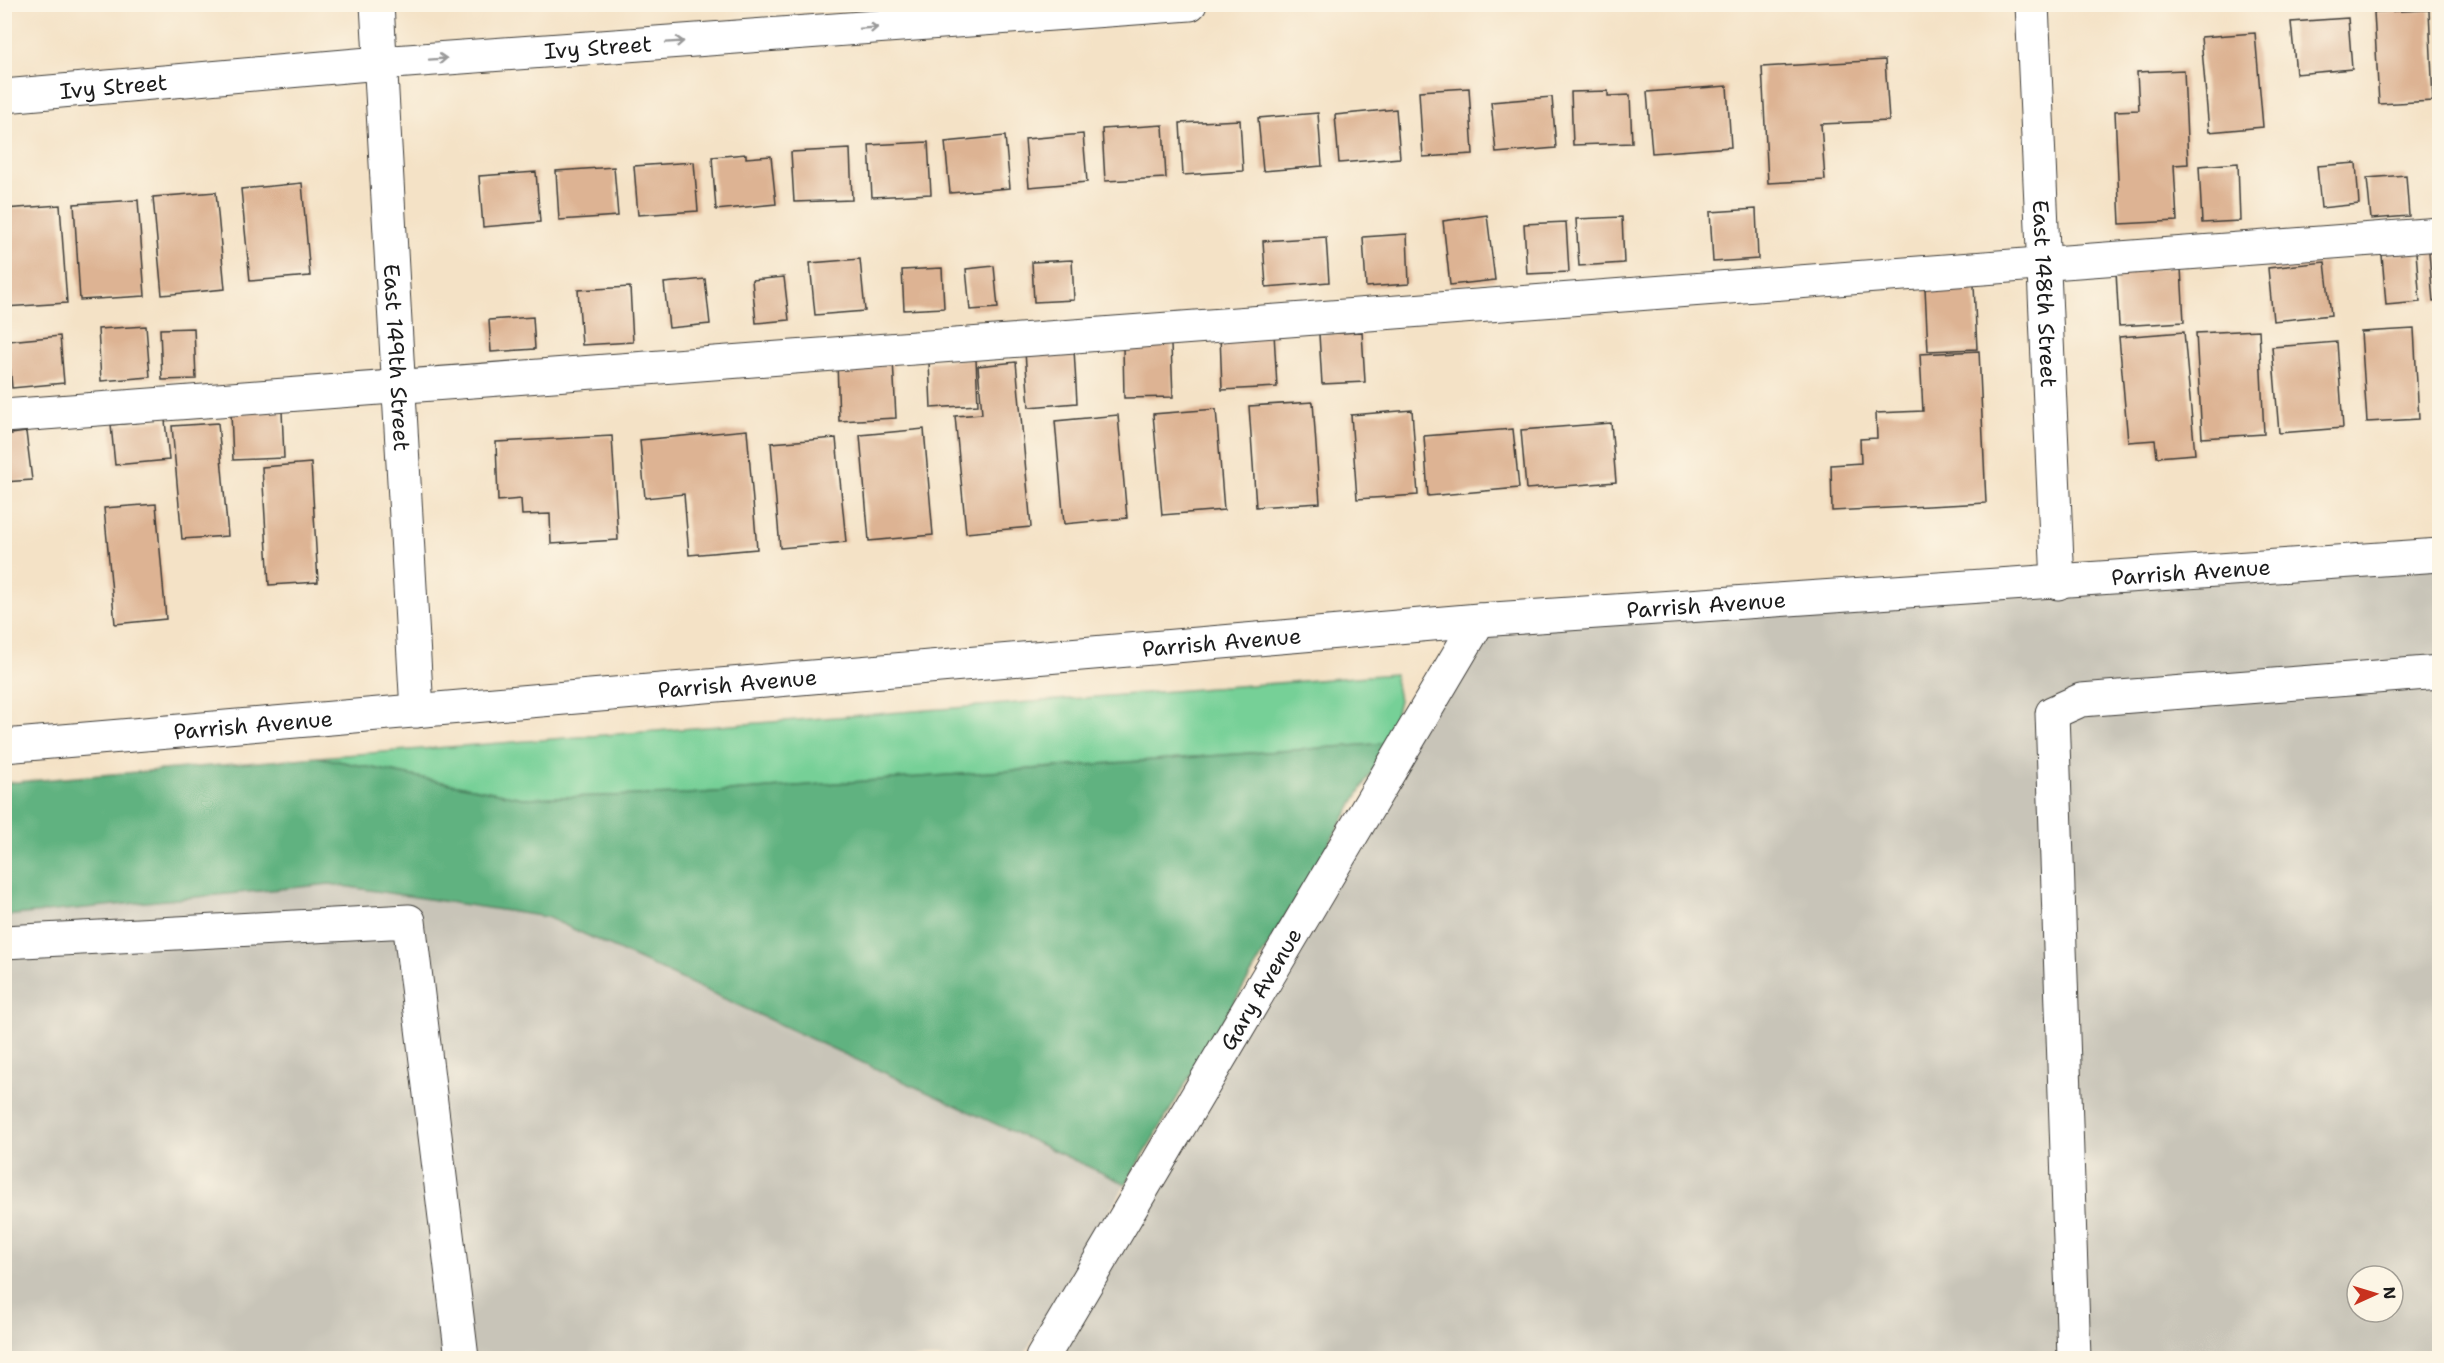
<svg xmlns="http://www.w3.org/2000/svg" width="2444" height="1363" viewBox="0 0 2444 1363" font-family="'Shantell Sans',sans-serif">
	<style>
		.industrial { fill: #c8c4b8; fill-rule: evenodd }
		.green { fill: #76d097; stroke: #49765a; stroke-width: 1.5 }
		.forest { fill: #60b280; stroke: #3e674e; stroke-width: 1.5 }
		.building { fill: #ddb393 }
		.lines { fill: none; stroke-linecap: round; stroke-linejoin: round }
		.minor-casing { stroke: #3c3a36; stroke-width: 35 }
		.minor { stroke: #fff; stroke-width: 33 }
		.oneway { stroke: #999 }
		.labels { text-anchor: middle; stroke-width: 6; stroke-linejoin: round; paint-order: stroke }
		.street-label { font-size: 22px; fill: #1c1c1c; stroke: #fcf5e5 }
	</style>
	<rect width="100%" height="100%" fill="#fcf5e5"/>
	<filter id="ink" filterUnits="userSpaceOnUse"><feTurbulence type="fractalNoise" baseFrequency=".0167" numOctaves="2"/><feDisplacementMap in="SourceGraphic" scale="12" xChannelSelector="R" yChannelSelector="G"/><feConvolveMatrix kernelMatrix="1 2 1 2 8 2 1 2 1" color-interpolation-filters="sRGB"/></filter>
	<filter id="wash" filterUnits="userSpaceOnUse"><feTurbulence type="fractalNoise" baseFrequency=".008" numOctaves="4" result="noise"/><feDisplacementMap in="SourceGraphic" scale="24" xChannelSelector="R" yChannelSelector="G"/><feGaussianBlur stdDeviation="1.35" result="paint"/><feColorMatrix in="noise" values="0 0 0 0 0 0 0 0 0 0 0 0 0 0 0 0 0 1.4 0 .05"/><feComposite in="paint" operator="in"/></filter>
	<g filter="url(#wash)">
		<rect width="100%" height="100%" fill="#f4e2c6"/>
		<!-- industrial -->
		<path class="industrial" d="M2439,552V1358H1044L1479,620ZM2357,1276H2393V1312H2357Z
			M330,884L547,917L1126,1184L1022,1358H5V916Z"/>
		<!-- green -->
		<path class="green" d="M1394,674L1399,700L1389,743L688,794L522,798L318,757Z"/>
		<!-- forest -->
		<path class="forest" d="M1389,743L1126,1184L547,917L330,884L5,916V783L318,757L522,798L688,794Z"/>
		<g id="blocks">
			<!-- building -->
			<path class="building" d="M2429,10L2433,101L2379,104L2374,12Z
				M2348,18L2352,69L2296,74L2291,22Z
				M2255,33L2263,127L2209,132L2201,37Z
				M1885,60L1889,121L1821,124L1825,180L1768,183L1762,67Z
				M2184,70L2188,164L2174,165L2177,221L2120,224L2115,111L2139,110L2137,72Z
				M1727,86L1731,147L1652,153L1647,92Z
				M1469,88L1473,154L1423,157L1419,91Z
				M1608,91V96L1630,95L1632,143L1573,145L1571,92Z
				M1552,97L1556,148L1496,153L1491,102Z
				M1396,109L1400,158L1339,163L1335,115Z
				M1318,113L1322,166L1263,171L1258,118Z
				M1240,120L1243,171L1183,175L1180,123Z
				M1163,125L1166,178L1105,181L1102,129Z
				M1083,134L1087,182L1029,187L1025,139Z
				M1005,136L1010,188L950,193L945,142Z
				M928,142L931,194L872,197L869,145Z
				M850,149L852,200L794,202L791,152Z
				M746,154V158L771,156L776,204L716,210L712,157Z
				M694,162L698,211L638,215L634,166Z
				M2238,163L2240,221L2202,223L2199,166Z
				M2356,163L2359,204L2321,208L2317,166Z
				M614,167L618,216L559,220L556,171Z
				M536,172L540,222L483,227L479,176Z
				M2406,175L2409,216L2371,219L2367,178Z
				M302,183L310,276L250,281L241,189Z
				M216,192L225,289L162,295L153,197Z
				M138,200L145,296L80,300L74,204Z
				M60,205L67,303L4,307V209Z
				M1756,209L1758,259L1713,262L1710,212Z
				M1487,215L1495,280L1450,285L1443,221Z
				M1622,217L1624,263L1579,266L1576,219Z
				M1566,222L1569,272L1527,274L1524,224Z
				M1407,234L1409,284L1366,287L1363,237Z
				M1326,237L1329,282L1266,287L1263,241Z
				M2440,251V301L2433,302L2429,252Z
				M2416,252L2420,302L2386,305L2382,255Z
				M860,259L865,311L815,315L810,263Z
				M1072,260L1074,300L1034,302L1032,262Z
				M2325,262L2331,315L2273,321L2268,268Z
				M994,266L998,308L970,310L966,269Z
				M942,268L944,308L904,310L902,270Z
				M2181,268L2184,322L2119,326L2116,271Z
				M784,277L789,320L756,323L752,280Z
				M705,279L710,324L669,328L664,283Z
				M1974,285L1977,349L1928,351L1925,288Z
				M630,287L633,342L582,345L578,290Z
				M533,317L535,349L491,352L489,320Z
				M146,326L150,377L101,381L98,329Z
				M194,328L196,379L162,380L160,329Z
				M2414,329L2419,419L2367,422L2361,332Z
				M2259,330L2264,434L2202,438L2196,333Z
				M1362,332L1365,382L1322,384L1319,334Z
				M2184,332L2195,454L2157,457L2155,440L2128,442L2119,337Z
				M1274,333L1277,387L1222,390L1220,335Z
				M60,336L64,383L12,388L8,341Z
				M2337,342L2343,428L2279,433L2272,347Z
				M1171,345L1173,397L1124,398L1123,346Z
				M1074,349L1077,403L1029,407L1025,352Z
				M1979,351L1986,503L1832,511L1831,465L1861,463L1860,439L1877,438L1876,413L1923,411L1920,354Z
				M893,359L896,418L839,421L837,362Z
				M976,359L978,405L931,408L929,362Z
				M1016,362L1031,527L966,533L955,416L982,414L978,366Z
				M1313,402L1320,503L1256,507L1249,406Z
				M1216,409L1224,510L1162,515L1153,414Z
				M1412,410L1418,495L1357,499L1351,415Z
				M282,411L284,458L233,460L231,413Z
				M1118,415L1127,518L1064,524L1055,421Z
				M165,420L169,460L115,465L111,425Z
				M218,423L228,536L182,539L172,426Z
				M1611,423L1616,482L1526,489L1521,430Z
				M924,429L933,535L869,541L860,435Z
				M1513,429L1519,488L1428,496L1424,436Z
				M747,430L757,549L689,555L684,494L645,498L640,440Z
				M26,432L32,480L4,482V435Z
				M612,436L618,540L551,544L550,514L522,515L521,499L498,501L496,442Z
				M836,438L846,542L780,548L771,443Z
				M311,463L318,582L269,585L262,467Z
				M156,504L166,619L115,624L104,508Z"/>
		</g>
	</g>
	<g filter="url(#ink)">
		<use href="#blocks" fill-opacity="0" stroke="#3c3a36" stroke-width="1.5"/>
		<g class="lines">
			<defs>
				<g id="minor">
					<path id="s1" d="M377,4L417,711"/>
					<path id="s2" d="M2032,4L2058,583"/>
					<path id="s3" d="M4,96L380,63L1190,4"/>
					<path d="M4,416L2440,234"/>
					<path id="s4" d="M4,746L1479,620L2440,555"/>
					<path d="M4,942L409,921L462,1358"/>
					<path id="s5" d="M1042,1358L1479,620"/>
					<path d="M2074,1358L2052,713L2081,700L2440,672"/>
				</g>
			</defs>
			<!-- minor casing -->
			<use href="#minor" class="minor-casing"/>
			<!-- minor -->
			<use href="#minor" class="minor"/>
		</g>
		<!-- one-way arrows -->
		<defs><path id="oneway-shaft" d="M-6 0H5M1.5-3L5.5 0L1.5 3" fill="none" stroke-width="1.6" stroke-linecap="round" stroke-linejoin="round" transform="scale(1.5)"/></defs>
		<g class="oneway">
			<use href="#oneway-shaft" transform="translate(869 28) rotate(-4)"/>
			<use href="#oneway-shaft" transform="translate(675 42) rotate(-4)"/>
			<use href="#oneway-shaft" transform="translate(438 59) rotate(-4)"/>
		</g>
	</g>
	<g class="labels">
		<!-- street labels -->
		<g class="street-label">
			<text dy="8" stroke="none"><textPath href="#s3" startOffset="596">Ivy Street</textPath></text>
			<text dy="8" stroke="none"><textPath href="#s3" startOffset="110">Ivy Street</textPath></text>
			<text dy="8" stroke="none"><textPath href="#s2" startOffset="290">East 148th Street</textPath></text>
			<text dy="8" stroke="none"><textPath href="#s1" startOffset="354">East 149th Street</textPath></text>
			<text dy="8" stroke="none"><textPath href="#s4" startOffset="2194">Parrish Avenue</textPath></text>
			<text dy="8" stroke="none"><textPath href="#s4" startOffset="1708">Parrish Avenue</textPath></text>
			<text dy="8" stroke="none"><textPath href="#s4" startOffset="1222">Parrish Avenue</textPath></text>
			<text dy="8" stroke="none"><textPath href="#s4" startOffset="736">Parrish Avenue</textPath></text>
			<text dy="8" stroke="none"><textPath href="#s4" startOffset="250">Parrish Avenue</textPath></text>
			<text dy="8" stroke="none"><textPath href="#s5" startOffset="429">Gary Avenue</textPath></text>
		</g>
	</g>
	<!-- margin -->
	<rect width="2444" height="1363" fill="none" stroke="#fcf5e5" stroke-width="24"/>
	<!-- north arrow -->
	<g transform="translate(2375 1294) rotate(86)"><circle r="28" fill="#fcf5e5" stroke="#a29e95" stroke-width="1.5"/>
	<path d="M0-4.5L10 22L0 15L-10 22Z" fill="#c8321e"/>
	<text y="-9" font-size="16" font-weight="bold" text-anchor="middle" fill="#1c1c1c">N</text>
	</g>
</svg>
